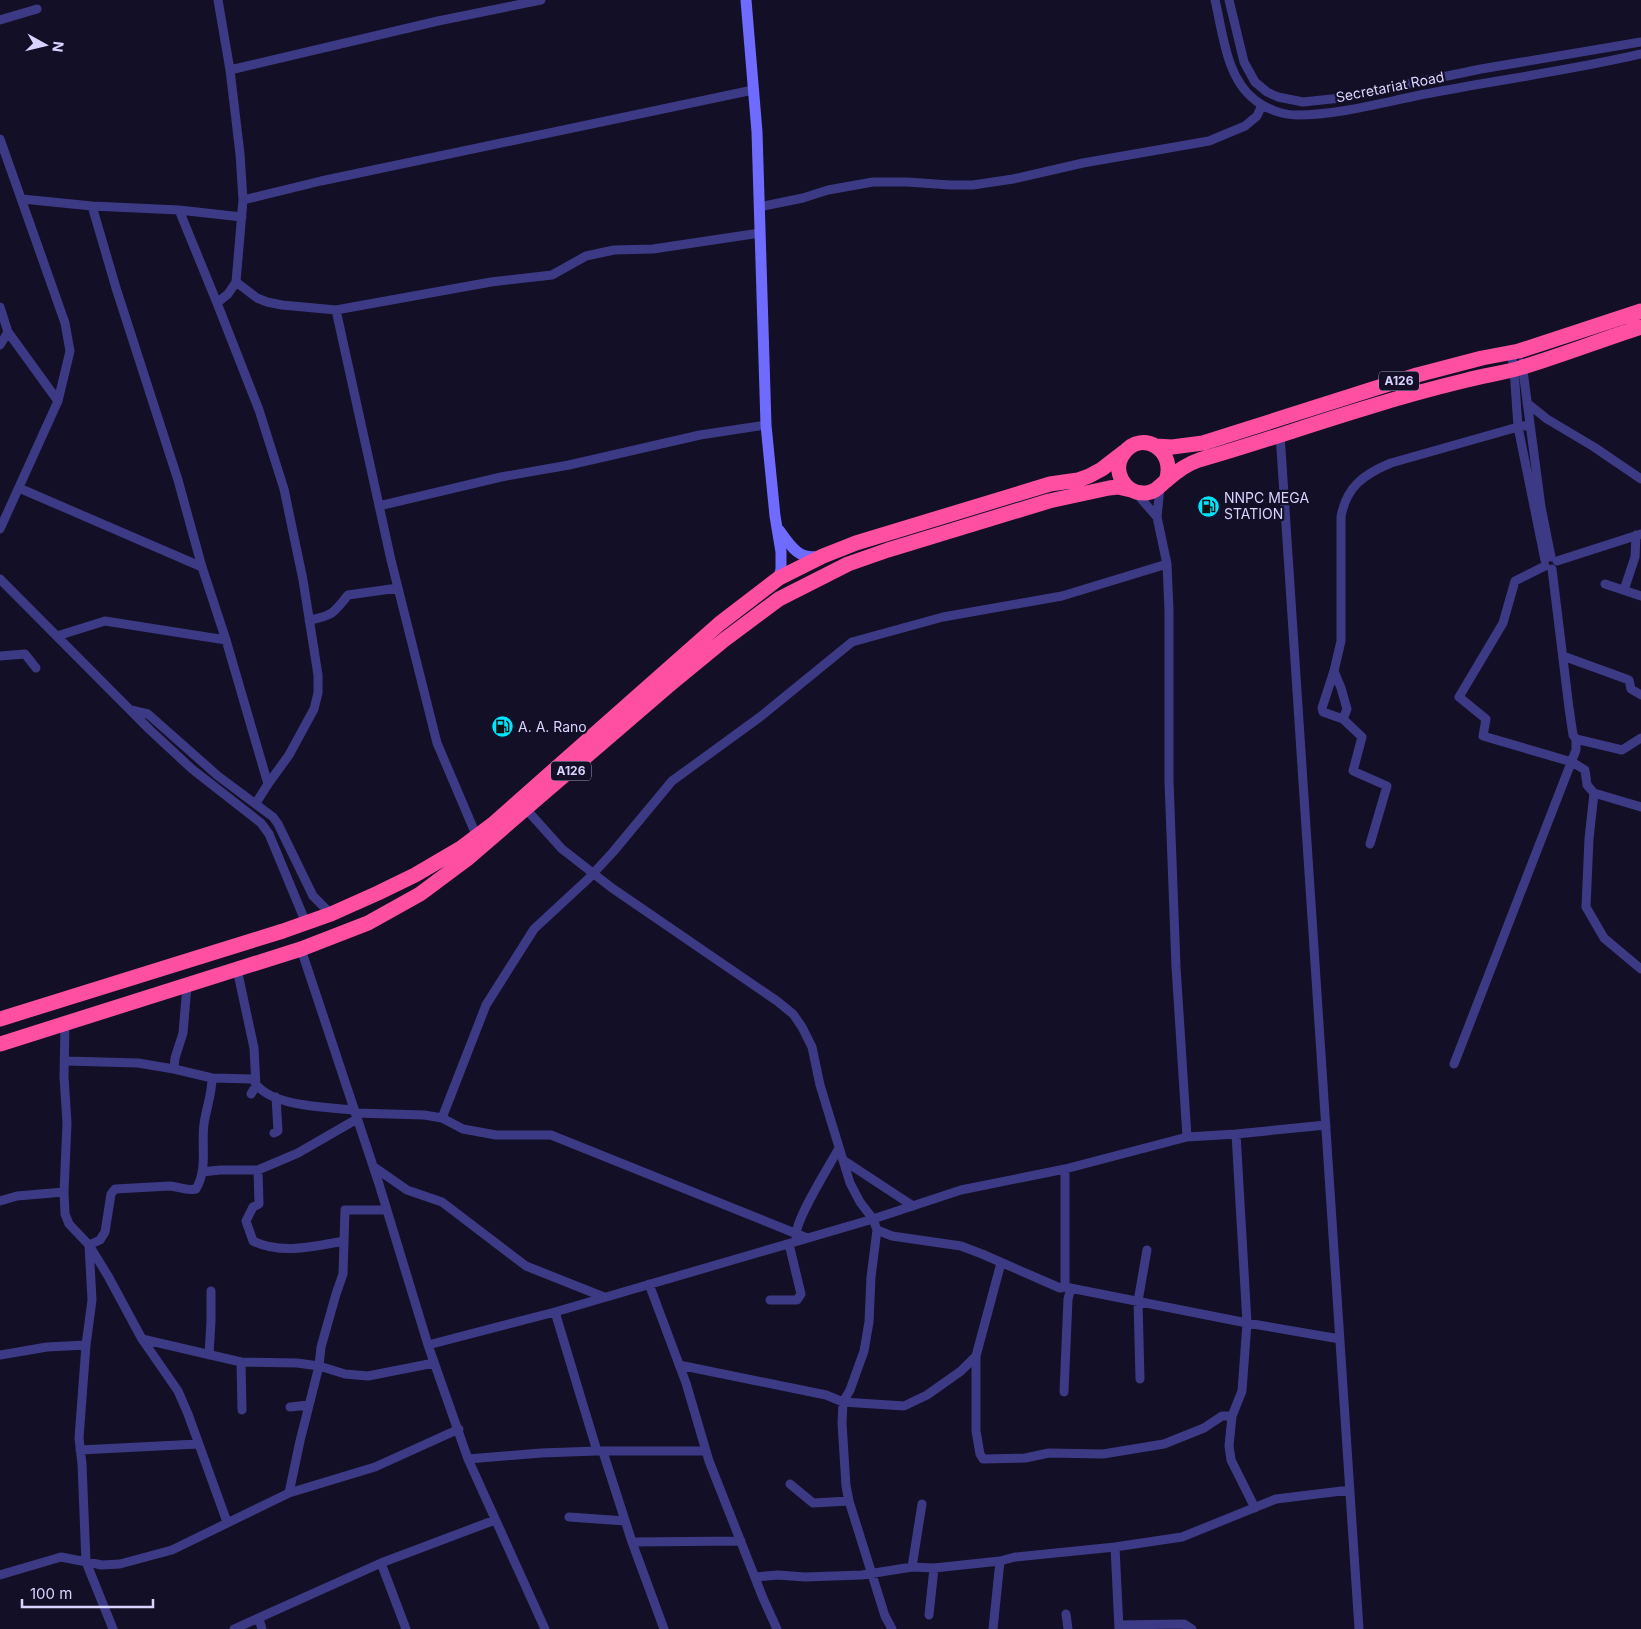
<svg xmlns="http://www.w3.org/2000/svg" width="1641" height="1629" viewBox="0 0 1641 1629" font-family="Inter,sans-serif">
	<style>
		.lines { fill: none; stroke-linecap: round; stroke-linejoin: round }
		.street { stroke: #3d3a85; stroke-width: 9 }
		.secondary { stroke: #6f6bff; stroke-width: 11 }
		.highway { stroke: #ff4fa3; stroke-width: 15 }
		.labels { text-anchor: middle; stroke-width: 4.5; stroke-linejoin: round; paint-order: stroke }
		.shield { fill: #130f26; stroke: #9e99be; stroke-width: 1 }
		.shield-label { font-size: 12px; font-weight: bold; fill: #d9d4ff }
		.street-label { font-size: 14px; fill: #d9d4ff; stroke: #130f26 }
		.poi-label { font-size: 14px; fill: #d9d4ff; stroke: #130f26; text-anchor: start }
	</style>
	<rect width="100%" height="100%" fill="#130f26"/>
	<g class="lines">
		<!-- street -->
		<path class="street" d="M218,0L230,70L240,154L243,200L236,282L228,294L217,303L259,410L284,489L303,580L318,675V693L314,709L289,755L268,784L256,803
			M1215,0C1223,33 1226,78 1255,100C1266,109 1283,115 1297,115C1342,115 1391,100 1436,92C1504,79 1573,70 1641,54
			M1229,0L1244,62L1255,82L1267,92L1278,97L1303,102L1341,98L1481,69L1641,42
			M0,20L37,9
			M230,70L438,21L541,0
			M0,139L65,323L70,351L58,401L0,529
			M22,199L92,206L179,210L242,217
			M243,200L321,181L753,90
			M92,206L116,288L178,480L202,567L226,640L268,784
			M759,207L803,198L828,190L873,182H907L950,185H973L1013,179L1083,163L1209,141L1245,126L1257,116L1262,105
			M179,210L217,303
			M236,282L257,298L267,302L282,305L336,310L491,282L552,275L586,256L614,250L653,249L760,233
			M0,307L8,332L58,401
			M336,310L391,560L437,743L477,837
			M0,345L8,332
			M1511,353L1514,369L1518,427L1545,560
			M1522,363L1541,507L1551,557
			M1527,403L1547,419L1594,447L1641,479
			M1280,434L1359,1629
			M1160,487L1157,517L1167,564L1169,610V781L1176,967L1187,1137
			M19,488L202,567
			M1136,493L1157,517
			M379,506L501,477L569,465L700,435L766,425
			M1557,561L1641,534
			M1545,566L1515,581L1503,623L1459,697L1486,719L1483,736L1572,762L1585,770L1587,785L1594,793L1641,807
			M0,579L150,730L192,769L261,823L269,834L306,923
			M1605,584L1641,596
			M1624,590L1635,557L1636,535
			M309,620C332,616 334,613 348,595L398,588
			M57,636L105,621L226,640
			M0,656L25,654L36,668
			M1563,656L1629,680L1631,689L1641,695
			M1334,671L1341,688L1347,709L1343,719L1323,712L1322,708L1334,671L1341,641V517C1346,487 1364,474 1391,463L1518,427L1529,425
			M131,710L148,714L218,776L273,817L278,824L313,896L331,914
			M1343,719L1362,737L1353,771L1387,786L1370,844
			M1576,739L1622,750L1641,738
			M1594,793L1589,839L1586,907L1604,938L1641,969
			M526,809L562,849L612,888L777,1001L793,1014L802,1027L812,1047L820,1085L850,1183L860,1202L873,1219L877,1230L871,1277L869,1322L864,1351L850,1390L843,1402L842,1423L846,1486L849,1501L885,1616L892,1629
			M301,949L379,1184L428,1345L468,1459L545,1629
			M237,969L254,1048L256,1086L251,1094
			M66,1061L138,1063L174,1069L212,1078L253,1079C265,1107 327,1107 354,1110
			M1454,1064L1576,750V739L1573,735L1569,708L1552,569
			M174,1069L175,1058L183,1033L187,986
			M212,1078C212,1094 206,1109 204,1124C201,1146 208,1169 196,1189C185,1191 181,1187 170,1186L115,1189L111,1194L105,1232L100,1240L89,1245L108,1276L142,1339L178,1391L188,1414L227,1522
			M355,1113L424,1115L442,1118L463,1129L496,1135H551L807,1238
			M442,1118L486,1005L534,929L588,879L613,852L672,781L760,717L852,642L943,617L1062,596L1167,564
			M274,1133L278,1131L276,1097
			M1236,1134L1247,1323L1242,1391L1232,1416L1229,1446L1231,1460L1255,1508
			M843,1160L913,1206
			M374,1167L407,1190L442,1202L526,1266L604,1297
			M1065,1169V1287
			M258,1170L259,1204L253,1207L246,1221L253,1241C281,1255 316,1246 344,1241
			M202,1172L220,1170H258L298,1153L357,1119
			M0,1201L17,1196L64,1192
			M877,1230L892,1236L961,1246L982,1254L1060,1288L1065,1287L1247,1323L1340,1339
			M796,1237C794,1221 830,1165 839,1148
			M1001,1263L976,1356V1431L980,1454L983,1459L1025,1458L1049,1453L1103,1454L1164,1444L1204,1428L1222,1416H1232
			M649,1284L686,1383L709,1461L763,1598L777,1629
			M770,1300H797L801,1294L789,1244
			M555,1312L597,1451
			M142,1339L241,1362L297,1363L319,1366L345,1374L368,1376L434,1363
			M86,1345L79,1438L82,1464L86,1562L113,1629
			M428,1345L555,1312L873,1219L961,1190L1065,1169L1187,1137L1236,1134L1326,1125
			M0,1355L47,1347L86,1345L92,1300L89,1245L69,1224L65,1214L64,1192L67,1123L64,1077L65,1023
			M209,1355L211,1321V1291
			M241,1362L242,1410
			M679,1365L826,1395L843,1402L904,1406L927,1395L961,1371L976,1356
			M1140,1379L1138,1301L1147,1250
			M1064,1392L1068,1299L1071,1288
			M290,1407L309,1405
			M80,1450L198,1444
			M603,1452L632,1542L664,1629
			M468,1459L541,1453L597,1451H706
			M790,1484L813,1503L849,1501
			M289,1493L300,1441L319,1366L321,1347L336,1294L343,1274L345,1210H387
			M569,1517L625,1521
			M632,1542L741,1541
			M1115,1547L1119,1629
			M912,1567L922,1504
			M0,1575L61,1557L102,1565L120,1564L172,1550L289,1493L375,1467L459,1429
			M755,1577L778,1575L805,1577L862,1575L912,1567L934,1568L1000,1561L1015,1557L1115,1547L1182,1537L1276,1499L1350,1490
			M1066,1614L1068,1629
			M929,1615L934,1568
			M259,1619L262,1629
			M1119,1625L1184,1624L1192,1629
			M234,1629L381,1563
			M406,1629L381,1563L495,1520
			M993,1629L1000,1561"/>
		<!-- secondary -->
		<path class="secondary" d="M746,0L757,132L766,425L775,516L781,552V569L779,578
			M779,530C789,544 799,561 819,556"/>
		<!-- highway -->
		<path class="highway" d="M1156,446L1172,447L1203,443L1417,375L1482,358L1519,351L1641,311
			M1166,481C1177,450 1142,429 1124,453C1111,470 1124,494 1145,493C1155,493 1159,486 1167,480C1176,472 1187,464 1199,460C1256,444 1312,424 1369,407C1401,397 1434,388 1467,380C1485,375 1505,373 1523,367C1562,355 1601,340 1641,327
			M0,1019L283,931L331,914L378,893L415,875L461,848L493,824L719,624L779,578L823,556L856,543L1050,484L1078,480L1089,476L1102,469L1124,452
			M0,1044L301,949L368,923L420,894L467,859L668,686L724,640L779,599L848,564L888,550L1049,501L1109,488L1118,487L1131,490"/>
	</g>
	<!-- icons -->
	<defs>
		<symbol id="fuel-disc" viewBox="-11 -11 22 22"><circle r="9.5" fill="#00e5ff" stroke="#130f26"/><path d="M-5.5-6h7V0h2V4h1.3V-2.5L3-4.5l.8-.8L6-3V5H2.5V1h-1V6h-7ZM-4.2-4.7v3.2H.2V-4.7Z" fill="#111"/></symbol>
	</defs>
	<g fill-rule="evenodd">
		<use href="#fuel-disc" x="1196" y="494" width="25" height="25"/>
		<use href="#fuel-disc" x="490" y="714" width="25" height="25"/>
	</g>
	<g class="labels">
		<!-- shield labels -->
		<g class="shield">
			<rect x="1379" y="371.5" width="40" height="19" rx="4"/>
			<rect x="551" y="761.5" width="40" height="19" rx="4"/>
		</g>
		<g class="shield-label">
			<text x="1399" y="385">A126</text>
			<text x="571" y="775">A126</text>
		</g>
		<!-- street labels -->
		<g class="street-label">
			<text transform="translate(1390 87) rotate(-11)" y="5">Secretariat Road</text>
		</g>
		<!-- poi labels -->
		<g class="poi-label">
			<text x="1224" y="503">NNPC MEGA<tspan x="1224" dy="16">STATION</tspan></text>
			<text x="518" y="732">A. A. Rano</text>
		</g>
	</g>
	<!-- north arrow -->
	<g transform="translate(45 45) rotate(98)" stroke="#130f26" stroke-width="4" paint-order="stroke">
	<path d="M0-4L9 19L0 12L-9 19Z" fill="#d9d4ff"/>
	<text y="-8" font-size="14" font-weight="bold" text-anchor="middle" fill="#d9d4ff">N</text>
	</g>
	<!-- scale -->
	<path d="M22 1599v8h131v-8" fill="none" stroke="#d9d4ff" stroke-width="2.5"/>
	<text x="30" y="1599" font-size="15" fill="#d9d4ff" stroke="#130f26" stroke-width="4" paint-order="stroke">100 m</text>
</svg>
